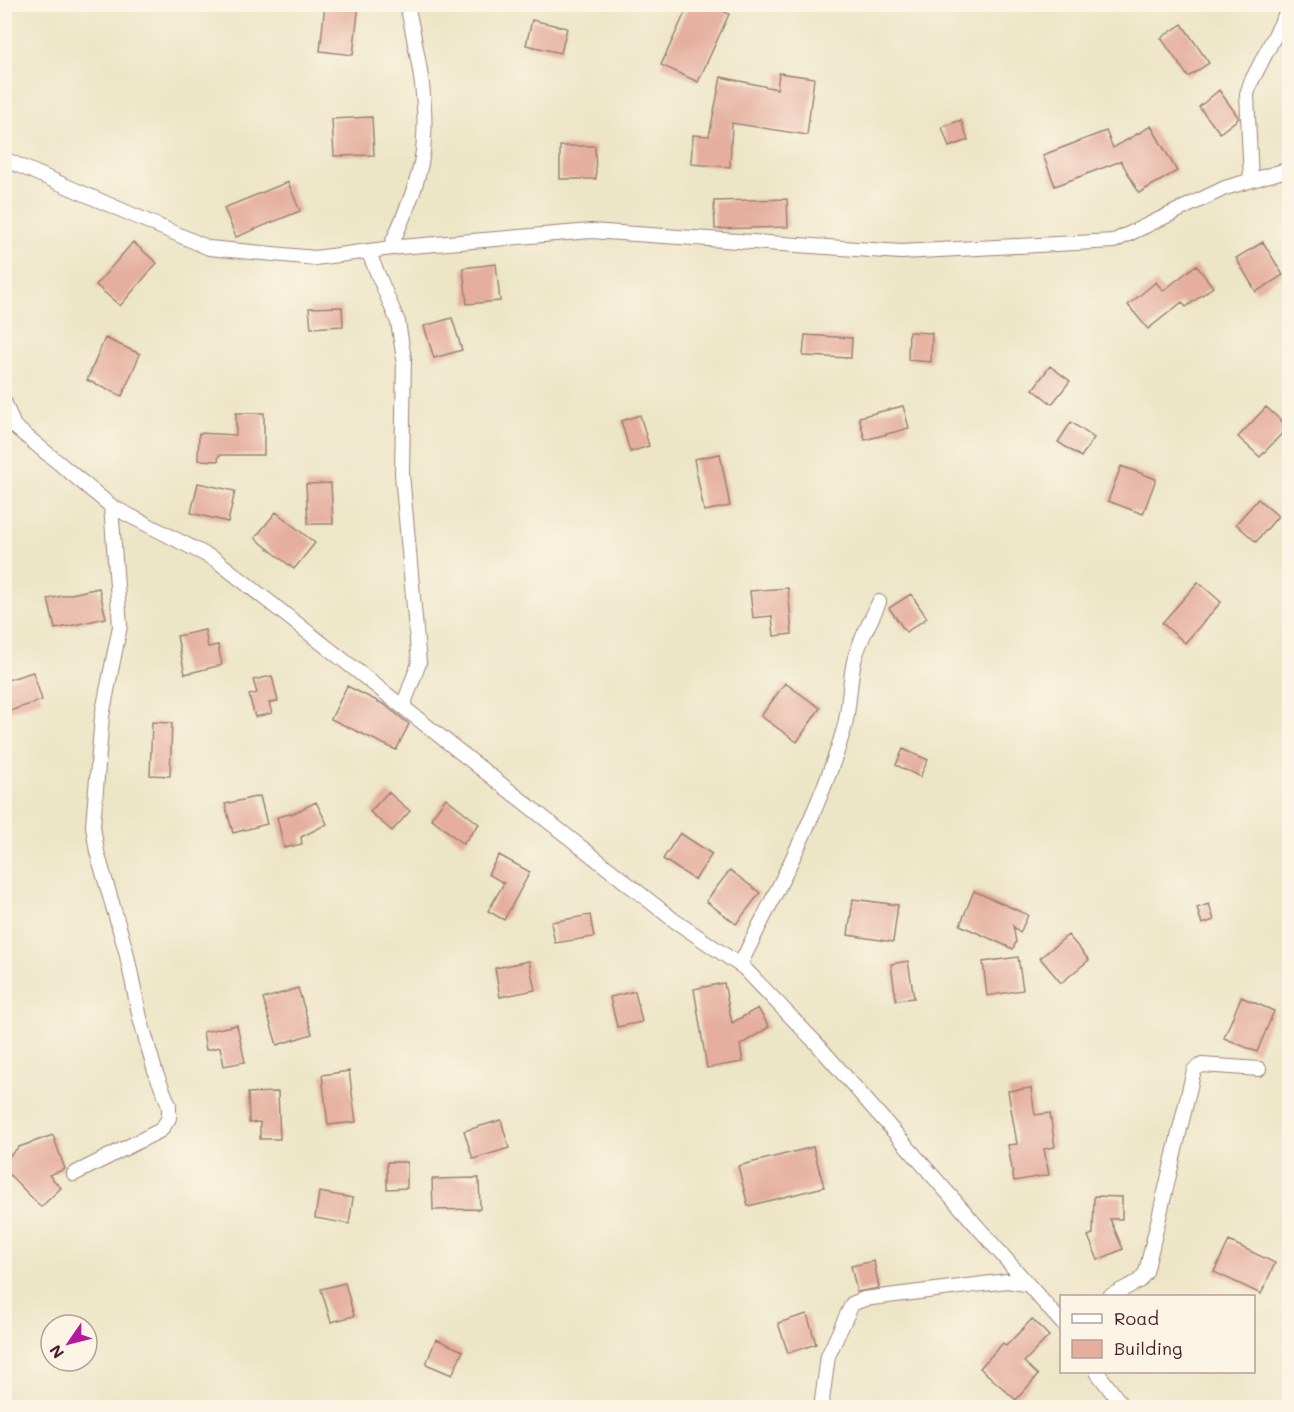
<svg xmlns="http://www.w3.org/2000/svg" width="1294" height="1412" viewBox="0 0 1294 1412" font-family="Mali,sans-serif">
	<style>
		.building { fill: #e5ae9e }
		.lines { fill: none; stroke-linecap: round; stroke-linejoin: round }
		.minor-casing { stroke: #9b8278; stroke-width: 16 }
		.minor { stroke: #fff; stroke-width: 14 }
	</style>
	<rect width="100%" height="100%" fill="#fcf5e5"/>
	<filter id="ink" filterUnits="userSpaceOnUse"><feTurbulence type="fractalNoise" baseFrequency=".0167" numOctaves="2"/><feDisplacementMap in="SourceGraphic" scale="12" xChannelSelector="R" yChannelSelector="G"/><feConvolveMatrix kernelMatrix="1 2 1 2 8 2 1 2 1" color-interpolation-filters="sRGB"/></filter>
	<filter id="wash" filterUnits="userSpaceOnUse"><feTurbulence type="fractalNoise" baseFrequency=".008" numOctaves="4" result="noise"/><feDisplacementMap in="SourceGraphic" scale="24" xChannelSelector="R" yChannelSelector="G"/><feGaussianBlur stdDeviation="1.35" result="paint"/><feColorMatrix in="noise" values="0 0 0 0 0 0 0 0 0 0 0 0 0 0 0 0 0 1.4 0 .05"/><feComposite in="paint" operator="in"/></filter>
	<g filter="url(#wash)">
		<rect width="100%" height="100%" fill="#ece5c6"/>
		<g id="blocks">
			<!-- building -->
			<path class="building" d="M325,4H359L353,55L320,51Z
				M689,4H709L729,14L698,82L661,65Z
				M532,20L567,28L561,53L526,45Z
				M1182,24L1209,63L1188,77L1161,38Z
				M779,73L814,78L807,135L732,123L730,167L691,164L693,135L709,136L721,77L777,89Z
				M1219,90L1239,118L1220,133L1199,107Z
				M372,117L374,155L334,156L332,119Z
				M961,120L968,140L949,147L942,127Z
				M1151,126L1177,171L1139,193L1121,161L1055,186L1043,155L1106,131L1113,148Z
				M560,146H595L596,179H560Z
				M288,182L300,211L236,237L224,208Z
				M787,199L788,227L715,229L714,201Z
				M133,242L157,263L120,306L96,285Z
				M1263,242L1283,275L1256,292L1236,258Z
				M496,264L500,301L467,304L463,268Z
				M1196,265L1213,287L1186,307L1182,302L1148,329L1128,305L1156,282L1163,291Z
				M342,307L343,326L311,328L309,308Z
				M452,318L462,350L434,358L424,326Z
				M909,332L932,333L931,362L908,360Z
				M805,335L852,338L851,358L803,356Z
				M105,338L140,354L122,396L87,380Z
				M1050,366L1070,381L1052,404L1033,389Z
				M903,406L909,428L865,440L859,417Z
				M1266,407L1288,427L1260,457L1238,437Z
				M236,413H264V455H219L218,461L198,460L199,433L236,435Z
				M640,415L649,446L630,452L621,421Z
				M1071,422L1094,438L1081,457L1058,442Z
				M720,454L730,506L704,511L694,459Z
				M1121,466L1156,479L1143,514L1108,501Z
				M198,483L235,491L228,522L191,513Z
				M331,483L333,524H308L306,484Z
				M1258,499L1278,516L1256,542L1236,524Z
				M276,512L315,543L294,569L255,538Z
				M1198,582L1221,602L1185,643L1162,623Z
				M99,588L106,618L55,629L48,599Z
				M788,588L792,634L774,636L772,616L753,618L750,591Z
				M911,594L927,618L906,632L889,608Z
				M205,630L208,647L218,645L222,665L185,674L177,636Z
				M33,672L42,700L4,713V681Z
				M272,676L278,701L269,703L272,713L255,717L249,695L257,693L253,680Z
				M785,683L820,708L797,742L761,716Z
				M347,686L385,705L409,724L396,750L331,719Z
				M152,722L172,723L170,776L150,775Z
				M903,749L928,760L920,777L896,765Z
				M388,792L410,811L392,831L370,812Z
				M260,796L267,824L233,833L225,804Z
				M446,798L479,824L463,844L431,818Z
				M316,802L327,824L301,837L302,844L284,848L277,817L294,813Z
				M680,833L712,854L695,880L663,859Z
				M499,855L530,872L504,920L488,911L504,883L488,874Z
				M730,870L760,893L736,924L706,901Z
				M974,891L1028,915L1020,933L1013,926L1016,942L1013,949L960,925Z
				M853,899L898,905L893,942L848,935Z
				M1209,904L1214,920L1202,924L1197,908Z
				M590,915L594,937L555,943L551,922Z
				M1068,935L1089,960L1061,983L1040,958Z
				M1018,957L1023,990L987,996L983,962Z
				M529,961L535,990L500,997L495,968Z
				M908,961L914,998L896,1000L891,964Z
				M724,983L732,1023L758,1008L769,1027L740,1045L743,1062L707,1068L694,989Z
				M298,988L312,1034L277,1045L263,999Z
				M635,991L642,1022L617,1027L610,997Z
				M1241,997L1274,1011L1257,1052L1224,1038Z
				M237,1025L245,1062L224,1066L220,1047L206,1050L203,1032Z
				M349,1071L356,1122L328,1125L322,1075Z
				M1031,1088L1035,1115L1050,1113L1055,1147L1044,1149L1049,1175L1014,1181L1008,1145L1017,1144L1008,1091Z
				M278,1092L280,1139H260V1122L249,1123L248,1093Z
				M501,1120L509,1148L473,1159L464,1131Z
				M53,1135L65,1169L49,1175L61,1188L41,1207L4,1169V1161L19,1147Z
				M813,1147L824,1187L748,1206L738,1166Z
				M387,1162H407V1188L387,1189Z
				M479,1178L480,1209L433,1210L432,1179Z
				M319,1192L353,1198L349,1224L315,1218Z
				M1094,1196L1122,1197V1219H1110L1123,1249L1098,1260L1088,1236L1093,1234Z
				M1229,1241L1275,1263L1261,1294L1214,1272Z
				M874,1261L879,1288L857,1292L851,1266Z
				M345,1283L354,1316L331,1322L321,1289Z
				M807,1314L816,1344L788,1353L778,1323Z
				M1032,1319L1049,1336L1024,1362L1038,1375L1016,1400L980,1368L1003,1343L1006,1346Z
				M436,1339L463,1351L452,1375L426,1364Z"/>
		</g>
	</g>
	<g filter="url(#ink)">
		<use href="#blocks" fill-opacity="0" stroke="#9b8278" stroke-width="1.5"/>
		<g class="lines">
			<defs>
				<path id="minor" d="M4,159L209,248L315,258L400,247L591,231L901,252L1114,241L1225,188L1290,169
					M1251,180L1247,94L1251,82L1290,6
					M390,248C405,213 423,176 424,138C427,93 416,48 407,4
					M368,251L398,322L404,359L402,474L419,663L403,706
					M4,401L14,426L111,506L216,560L675,921L744,968L817,1044L1062,1323
					M740,965C777,889 820,811 844,729C850,707 849,683 854,661C859,641 871,621 879,602
					M74,1174L161,1130L169,1118V1105L155,1071L140,1018L126,951L97,852L93,826L102,716L120,626L111,506
					M1110,1296L1139,1281L1146,1272L1194,1070L1202,1065L1259,1069
					M1097,1372L1124,1408
					M821,1408L828,1356L852,1304L864,1299L1007,1281L1026,1284"/>
			</defs>
			<!-- minor casing -->
			<use href="#minor" class="minor-casing"/>
			<!-- minor -->
			<use href="#minor" class="minor"/>
		</g>
	</g>
	<!-- margin -->
	<rect width="1294" height="1412" fill="none" stroke="#fcf5e5" stroke-width="24"/>
	<!-- legend -->
	<rect x="1060" y="1295" width="195" height="78" fill="#fcf5e5" stroke="#b59f9b" stroke-width="1.5"/>
	<rect x="1072" y="1314" width="30" height="9" fill="#ffffff" stroke="#b59f9b" stroke-width="1.5"/>
	<text x="1114" y="1325" font-size="18" fill="#4a1f2b">Road</text>
	<rect x="1072" y="1340" width="30" height="18" fill="#e5ae9e" stroke="#b59f9b" stroke-width="1.5"/>
	<text x="1114" y="1355" font-size="18" fill="#4a1f2b">Building</text>
	<!-- north arrow -->
	<g transform="translate(69 1343) rotate(235)"><circle r="28" fill="#fcf5e5" stroke="#b59f9b" stroke-width="1.5"/>
	<path d="M0-4.5L10 22L0 15L-10 22Z" fill="#b5179e"/>
	<text y="-9" font-size="16" font-weight="bold" text-anchor="middle" fill="#4a1f2b">N</text>
	</g>
</svg>
